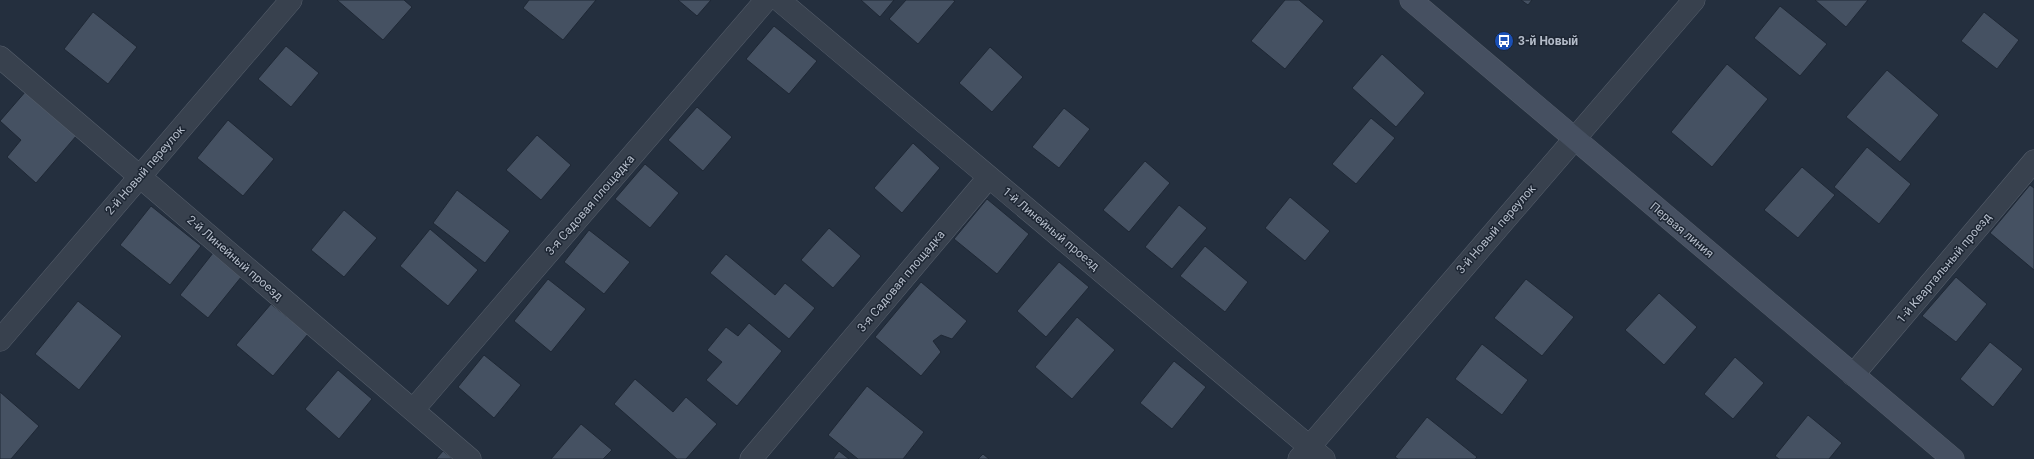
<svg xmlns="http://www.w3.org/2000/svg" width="2034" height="459" viewBox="0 0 2034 459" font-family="Roboto,sans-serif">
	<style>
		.building { fill: #455162; stroke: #1f2835 }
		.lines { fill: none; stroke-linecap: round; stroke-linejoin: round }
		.street-casing { stroke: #565f6c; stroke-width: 23 }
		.secondary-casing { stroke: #565f6c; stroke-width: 23 }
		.street { stroke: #38414e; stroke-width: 22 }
		.secondary { stroke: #465061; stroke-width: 22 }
		.labels { text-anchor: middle; stroke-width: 3; stroke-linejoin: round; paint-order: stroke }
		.poi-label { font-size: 12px; font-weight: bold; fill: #b4bcc9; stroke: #1d2633; text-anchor: start }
		.street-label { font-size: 12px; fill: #b4bcc9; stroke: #1d2633 }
	</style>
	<rect width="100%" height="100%" fill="#242f3e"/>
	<!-- building -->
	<path class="building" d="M337,0H404L412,7L383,40Z
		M529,0H596L563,40L523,8Z
		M678,0H711L697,16Z
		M861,0H894L880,17Z
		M906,0H953L955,1L918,44L889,19Z
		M1285,0H1299L1324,21L1285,69L1251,41Z
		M1521,0H1532L1528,5Z
		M1815,0H1868L1846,27Z
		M1780,6L1827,44L1800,76L1754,38Z
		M93,12L137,47L108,84L64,49Z
		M1984,12L2019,40L1997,69L1961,41Z
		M774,26L817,61L789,94L746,59Z
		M286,46L319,73L291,107L258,79Z
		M990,47L1023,77L992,112L959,83Z
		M1382,54L1425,93L1396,127L1352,88Z
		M1727,64L1768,99L1712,167L1671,132Z
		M1887,70L1939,115L1900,162L1846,117Z
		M26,91L77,135L36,183L7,157L21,140L0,121Z
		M697,107L732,137L703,171L668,140Z
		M1064,108L1090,129L1059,168L1032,147Z
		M1371,118L1395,138L1356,184L1332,164Z
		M228,120L274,159L243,196L197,158Z
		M537,135L571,165L541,200L506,170Z
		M913,143L940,168L902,213L874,188Z
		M1867,147L1911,184L1879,224L1834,187Z
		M1145,161L1170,183L1129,232L1103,210Z
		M645,164L679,193L650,228L615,199Z
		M1802,167L1835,195L1798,238L1764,210Z
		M2030,185L2034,188V270L1990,233Z
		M457,190L510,231L485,263L433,223Z
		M1290,197L1330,231L1305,261L1265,228Z
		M987,199L1029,234L997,274L954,239Z
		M1179,205L1207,228L1172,269L1145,247Z
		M151,206L201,246L170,285L120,245Z
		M344,210L377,238L344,277L311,250Z
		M829,228L861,256L833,288L801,260Z
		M430,229L478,270L448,306L400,266Z
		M589,230L630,262L604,294L564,262Z
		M1205,246L1248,282L1225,312L1180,276Z
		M213,253L242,276L208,318L180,295Z
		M726,254L775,295L785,283L815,308L789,339L710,273Z
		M1059,262L1089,287L1046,337L1017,311Z
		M1956,277L1987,304L1956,342L1922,316Z
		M548,279L586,309L551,352L514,321Z
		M1526,279L1574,317L1542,356L1494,318Z
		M921,282L967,321L952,339L941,335L933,341L941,352L921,376L875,337Z
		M1659,293L1697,327L1664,365L1625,330Z
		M78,301L122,336L79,390L35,354Z
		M271,304L308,334L273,376L236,345Z
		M1077,317L1115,350L1072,399L1035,367Z
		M749,323L782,351L737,406L706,380L722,362L707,350L726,327L738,336Z
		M1990,342L2023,369L1993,407L1960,379Z
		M1482,344L1528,380L1502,415L1455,379Z
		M484,355L521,385L494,418L458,387Z
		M1735,357L1764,383L1733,419L1704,394Z
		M1174,361L1206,387L1172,429L1140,403Z
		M338,370L372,399L339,439L305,409Z
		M635,379L673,412L686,397L717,424L686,459H677L614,404Z
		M867,386L924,432L903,459H858L828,435Z
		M0,392L39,426L11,459H0Z
		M1808,415L1842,443L1829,459H1779L1775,456Z
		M1427,417L1477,457L1475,459H1398L1395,457Z
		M581,424L612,450L603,459H551Z
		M443,451L453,459H436Z
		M839,451L849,459H833Z
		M983,454L989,459H978Z"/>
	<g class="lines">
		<defs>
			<path id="street" d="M779,0L1324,459
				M0,57L470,459
				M0,340L291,0
				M1853,375L2034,161
				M413,410L766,0
				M751,459L989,177
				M1299,459L1694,0"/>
			<path id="secondary" d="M1411,0L1953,459"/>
		</defs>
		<!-- street casing -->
		<use href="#street" class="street-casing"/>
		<!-- secondary casing -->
		<use href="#secondary" class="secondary-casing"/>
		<!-- street -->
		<use href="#street" class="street"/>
		<!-- secondary -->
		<use href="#secondary" class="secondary"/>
	</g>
	<!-- icons -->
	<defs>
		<symbol id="bus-disc" viewBox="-11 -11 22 22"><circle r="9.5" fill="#1a4fb4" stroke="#1d2633"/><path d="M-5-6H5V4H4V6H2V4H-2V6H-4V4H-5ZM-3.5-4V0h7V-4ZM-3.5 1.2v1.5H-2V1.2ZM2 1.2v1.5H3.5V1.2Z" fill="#fff"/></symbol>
	</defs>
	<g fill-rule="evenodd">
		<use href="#bus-disc" x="1493" y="30" width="22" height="22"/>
	</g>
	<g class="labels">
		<!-- poi labels -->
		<g class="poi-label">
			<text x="1518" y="45">3-й Новый</text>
		</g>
		<!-- street labels -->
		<g class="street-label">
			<text transform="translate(145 170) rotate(-49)" y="4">2-й Новый переулок</text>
			<text transform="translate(590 205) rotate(-49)" y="4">3-я Садовая площадка</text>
			<text transform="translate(1051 229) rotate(40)" y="4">1-й Линейный проезд</text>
			<text transform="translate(1496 229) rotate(-49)" y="4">3-й Новый переулок</text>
			<text transform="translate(1682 230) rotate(40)" y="4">Первая линия</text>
			<text transform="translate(235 258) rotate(41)" y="4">2-й Линейный проезд</text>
			<text transform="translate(1944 268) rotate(-50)" y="4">1-й Квартальный проезд</text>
			<text transform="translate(901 281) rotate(-50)" y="4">3-я Садовая площадка</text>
		</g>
	</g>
</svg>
